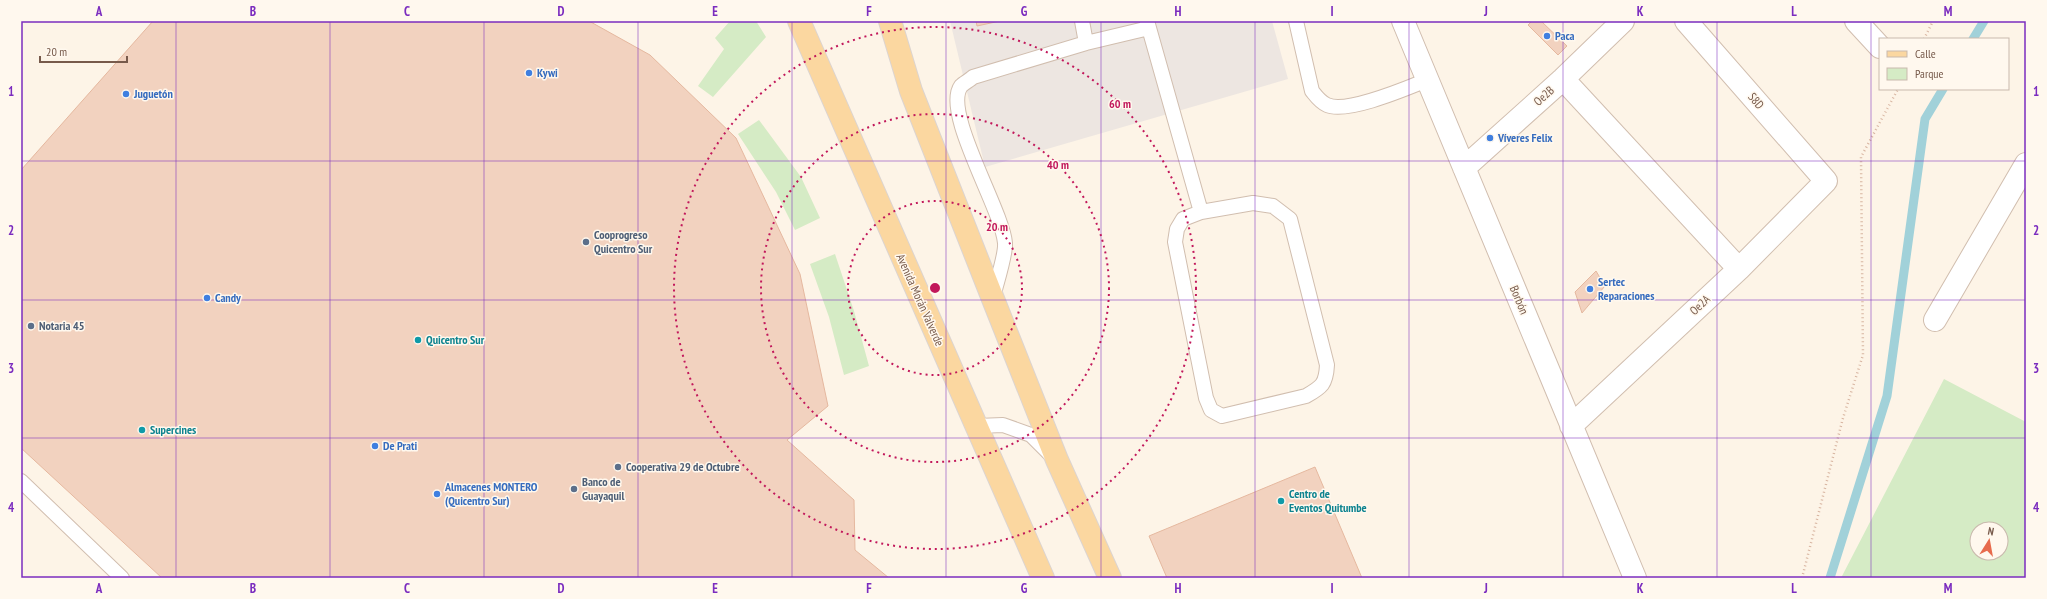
<svg xmlns="http://www.w3.org/2000/svg" width="2047" height="599" viewBox="0 0 2047 599" font-family="'PT Sans Narrow',sans-serif">
	<style>
		.industrial { fill: #ede6e1 }
		.green { fill: #d5ebc5; fill-rule: evenodd }
		.lines { fill: none; stroke-linecap: round; stroke-linejoin: round }
		.stream { stroke: #a1d1d9; stroke-width: 9 }
		.building { fill: #f2d2bf; stroke: #e5b89f }
		.lane-casing { stroke: #d1beaf; stroke-width: 16 }
		.street-casing { stroke: #d1beaf; stroke-width: 24 }
		.primary-casing { stroke: #dcd4d0; stroke-width: 24 }
		.path { stroke: #d8b5a1; stroke-width: 2.5; stroke-dasharray: 1 3; stroke-linecap: butt }
		.lane { stroke: #fff; stroke-width: 14 }
		.street { stroke: #fff; stroke-width: 22 }
		.primary { stroke: #fbd7a0; stroke-width: 22 }
		.grid { fill: none; stroke: #7b2cbf; stroke-width: 1; stroke-opacity: 0.55 }
		.ring { fill: none; stroke: #c2185b; stroke-width: 2; stroke-dasharray: 2 4 }
		.shop-dot { fill: #3f7fe0; stroke: #fff8ee; stroke-width: 1.5 }
		.service-dot { fill: #5c6f8a; stroke: #fff8ee; stroke-width: 1.5 }
		.culture-dot { fill: #0f9aa8; stroke: #fff8ee; stroke-width: 1.5 }
		.labels { text-anchor: middle; stroke-width: 3; stroke-linejoin: round; paint-order: stroke }
		.shop-label { font-size: 12px; font-weight: bold; fill: #366cbe; stroke: #fff8ee; text-anchor: start }
		.street-label { font-size: 12px; fill: #775a4b; stroke: #fff8ee }
		.service-label { font-size: 12px; font-weight: bold; fill: #4e5e75; stroke: #fff8ee; text-anchor: start }
		.culture-label { font-size: 12px; font-weight: bold; fill: #0d838f; stroke: #fff8ee; text-anchor: start }
		.centre { fill: #c2185b; stroke: #fff8ee; stroke-width: 2 }
		.ring-label { font-size: 12px; text-anchor: middle; font-weight: bold; fill: #c2185b; stroke: #fff8ee; stroke-width: 3; stroke-linejoin: round; paint-order: stroke }
		.neatline { fill: none; stroke: #7b2cbf; stroke-width: 1.5 }
		.grid-label { font-size: 13px; text-anchor: middle; font-weight: bold; fill: #7b2cbf }
	</style>
	<rect width="100%" height="100%" fill="#fdf4e7"/>
	<!-- industrial -->
	<path class="industrial" d="M950,21H1272L1288,79L985,167Z"/>
	<!-- green -->
	<path class="green" d="M730,21H756L766,37L713,97L698,86L724,49L715,38Z
		M759,120L801,177L820,218L795,230L776,192L738,134Z
		M835,254L854,311L869,366L844,375L829,317L810,264Z
		M1944,379L2026,422V578H1841ZM1977,529H2001V553H1977Z"/>
	<g class="lines">
		<!-- stream -->
		<path class="stream" d="M1973,39L1984,21
			M1830,578L1887,396L1925,119L1943,89"/>
	</g>
	<!-- building -->
	<path class="building" d="M153,21H589L650,55L736,138L800,274L828,406L787,440L854,500L855,550L889,578H162L21,448V170Z
		M976,21H1000L977,26Z
		M1532,21H1541L1567,46L1558,55L1528,25Z
		M1596,271L1605,286L1582,313L1575,292Z
		M1315,467L1362,578H1167L1149,536Z"/>
	<g class="lines">
		<defs>
			<path id="lane" d="M1296,21L1312,91C1316,96 1320,102 1327,105C1347,114 1407,88 1427,80
				M1149,28L1201,212
				M1086,43L1149,28L1147,21
				M1253,203L1273,206L1290,219L1327,365C1326,384 1322,387 1306,396L1222,416L1211,410L1206,398L1175,242L1177,229L1183,219L1201,212Z
				M993,297C996,284 1006,255 1005,243C1002,209 942,112 961,86C964,83 970,80 973,77L1086,43L1082,21
				M977,426L1003,425L1031,435L1052,456
				M21,481L122,578"/>
			<path id="street" d="M1403,21L1635,578
				M1856,21L1880,47
				M1563,79L1739,269
				M1464,168L1563,79L1623,21
				M1935,320L2026,164
				M1571,426L1739,269L1826,181L1686,21"/>
			<path id="primary" d="M799,21L1043,578
				M890,21L911,91L993,299L1057,460L1110,578"/>
		</defs>
		<!-- lane casing -->
		<use href="#lane" class="lane-casing"/>
		<!-- street casing -->
		<use href="#street" class="street-casing"/>
		<!-- primary casing -->
		<use href="#primary" class="primary-casing"/>
		<!-- path -->
		<path class="path" d="M1924,39L1933,21
			M1802,578L1843,418L1863,355L1861,157L1898,89"/>
		<!-- lane -->
		<use href="#lane" class="lane"/>
		<!-- street -->
		<use href="#street" class="street"/>
		<!-- primary -->
		<use href="#primary" class="primary"/>
	</g>
	<!-- grid -->
	<path class="grid" d="M176,21V578M330,21V578M484,21V578M638,21V578M792,21V578M946,21V578M1101,21V578M1255,21V578M1409,21V578M1563,21V578M1717,21V578M1871,21V578M21,161H2026M21,300H2026M21,438H2026"/>
	<!-- distance rings -->
	<g class="ring">
		<circle cx="935" cy="288" r="87"/>
		<circle cx="935" cy="288" r="174"/>
		<circle cx="935" cy="288" r="261"/>
	</g>
	<!-- markers -->
	<g class="shop-dot">
		<circle cx="1547" cy="36" r="4"/>
		<circle cx="529" cy="73" r="4"/>
		<circle cx="126" cy="94" r="4"/>
		<circle cx="1490" cy="138" r="4"/>
		<circle cx="1590" cy="289" r="4"/>
		<circle cx="207" cy="298" r="4"/>
		<circle cx="375" cy="446" r="4"/>
		<circle cx="437" cy="494" r="4"/>
	</g>
	<g class="service-dot">
		<circle cx="586" cy="242" r="4"/>
		<circle cx="31" cy="326" r="4"/>
		<circle cx="618" cy="467" r="4"/>
		<circle cx="574" cy="489" r="4"/>
	</g>
	<g class="culture-dot">
		<circle cx="418" cy="340" r="4"/>
		<circle cx="142" cy="430" r="4"/>
		<circle cx="1281" cy="501" r="4"/>
	</g>
	<g class="labels">
		<!-- shop labels -->
		<g class="shop-label">
			<text x="1555" y="40">Paca</text>
			<text x="537" y="77">Kywi</text>
			<text x="134" y="98">Juguetón</text>
			<text x="1498" y="142">Víveres Felix</text>
			<text x="1598" y="286">Sertec<tspan x="1598" dy="14">Reparaciones</tspan></text>
			<text x="215" y="302">Candy</text>
			<text x="383" y="450">De Prati</text>
			<text x="445" y="491">Almacenes MONTERO<tspan x="445" dy="14">(Quicentro Sur)</tspan></text>
		</g>
		<!-- street labels -->
		<g class="street-label">
			<text transform="translate(1544 96) rotate(-42)" y="4">Oe2B</text>
			<text transform="translate(1756 101) rotate(49)" y="4">S8D</text>
			<text transform="translate(920 300) rotate(66)" y="4">Avenida Morán Valverde</text>
			<text transform="translate(1519 300) rotate(67)" y="4">Borbón</text>
			<text transform="translate(1700 305) rotate(-43)" y="4">Oe2A</text>
		</g>
		<!-- service labels -->
		<g class="service-label">
			<text x="594" y="239">Cooprogreso<tspan x="594" dy="14">Quicentro Sur</tspan></text>
			<text x="39" y="330">Notaria 45</text>
			<text x="626" y="471">Cooperativa 29 de Octubre</text>
			<text x="582" y="486">Banco de<tspan x="582" dy="14">Guayaquil</tspan></text>
		</g>
		<!-- culture labels -->
		<g class="culture-label">
			<text x="426" y="344">Quicentro Sur</text>
			<text x="150" y="434">Supercines</text>
			<text x="1289" y="498">Centro de<tspan x="1289" dy="14">Eventos Quitumbe</tspan></text>
		</g>
	</g>
	<circle cx="935" cy="288" r="6" class="centre"/>
	<g class="ring-label">
		<text x="1120" y="108">60 m</text>
		<text x="1058" y="169">40 m</text>
		<text x="997" y="231">20 m</text>
	</g>
	<!-- border -->
	<rect width="2047" height="599" fill="none" stroke="#fff8ee" stroke-width="44"/>
	<!-- legend -->
	<rect x="1879" y="38" width="130" height="52" fill="#fff8ee" stroke="#c9b9ad"/>
	<rect x="1887" y="51" width="20" height="6" fill="#fbd7a0" stroke="#c9b9ad"/>
	<text x="1915" y="58" font-size="12" fill="#775a4b">Calle</text>
	<rect x="1887" y="68" width="20" height="12" fill="#d5ebc5" stroke="#c9b9ad"/>
	<text x="1915" y="78" font-size="12" fill="#775a4b">Parque</text>
	<!-- north arrow -->
	<g transform="translate(1989 541) rotate(11)"><circle r="19" fill="#fff8ee" stroke="#c9b9ad"/>
	<path d="M0-3L7 15L0 10L-7 15Z" fill="#e76b4c"/>
	<text y="-6" font-size="11" font-weight="bold" text-anchor="middle" fill="#775a4b">N</text>
	</g>
	<!-- scale -->
	<path d="M40 56v6h87v-6" fill="none" stroke="#775a4b" stroke-width="2"/>
	<text x="46" y="56" font-size="12" fill="#775a4b" stroke="#fff8ee" stroke-width="3" paint-order="stroke">20 m</text>
	<rect x="22" y="22" width="2003" height="555" class="neatline"/>
	<g class="grid-label">
		<text x="99" y="16">A</text>
		<text x="253" y="16">B</text>
		<text x="407" y="16">C</text>
		<text x="561" y="16">D</text>
		<text x="715" y="16">E</text>
		<text x="869" y="16">F</text>
		<text x="1024" y="16">G</text>
		<text x="1178" y="16">H</text>
		<text x="1332" y="16">I</text>
		<text x="1486" y="16">J</text>
		<text x="1640" y="16">K</text>
		<text x="1794" y="16">L</text>
		<text x="1948" y="16">M</text>
		<text x="11" y="96">1</text>
		<text x="2036" y="96">1</text>
		<text x="11" y="235">2</text>
		<text x="2036" y="235">2</text>
		<text x="11" y="373">3</text>
		<text x="2036" y="373">3</text>
		<text x="11" y="512">4</text>
		<text x="2036" y="512">4</text>
		<text x="99" y="593">A</text>
		<text x="253" y="593">B</text>
		<text x="407" y="593">C</text>
		<text x="561" y="593">D</text>
		<text x="715" y="593">E</text>
		<text x="869" y="593">F</text>
		<text x="1024" y="593">G</text>
		<text x="1178" y="593">H</text>
		<text x="1332" y="593">I</text>
		<text x="1486" y="593">J</text>
		<text x="1640" y="593">K</text>
		<text x="1794" y="593">L</text>
		<text x="1948" y="593">M</text>
	</g>
</svg>
